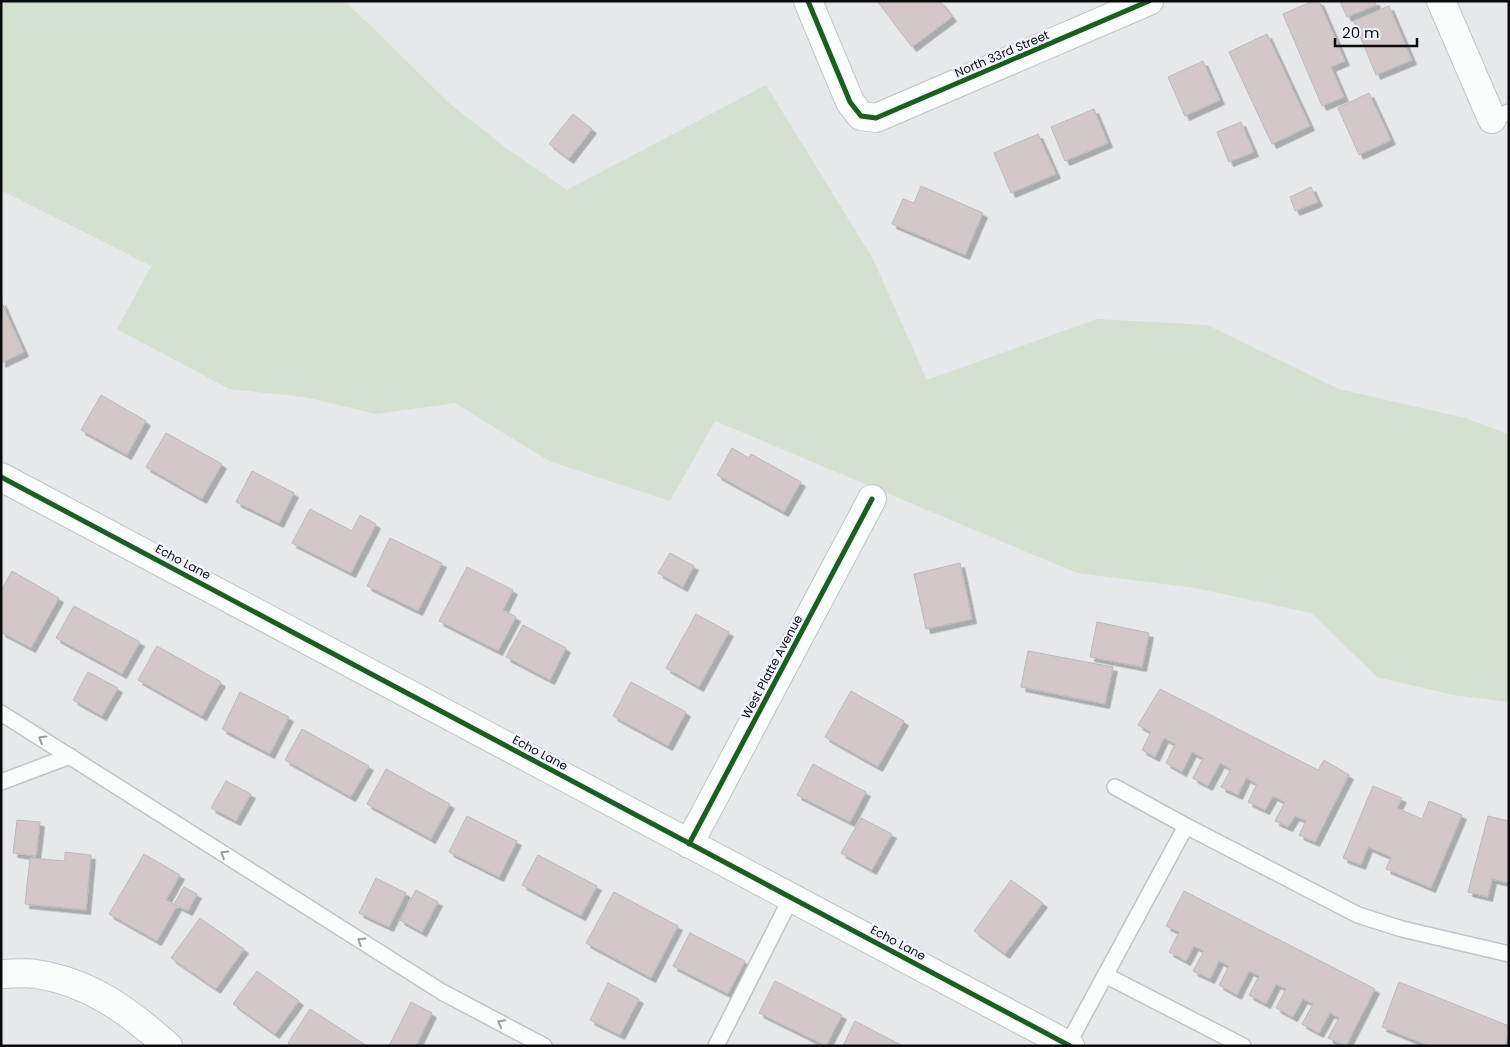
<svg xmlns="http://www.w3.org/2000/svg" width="1510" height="1047" viewBox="0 0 1510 1047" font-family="Poppins,sans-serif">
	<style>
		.green { fill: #d4e1d0 }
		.building { fill: #d3c8c7; stroke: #b9b9ba; filter: url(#shadow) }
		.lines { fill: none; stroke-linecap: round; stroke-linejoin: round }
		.lane-casing { stroke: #c1c3c6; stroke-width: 18 }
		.street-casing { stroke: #c1c3c6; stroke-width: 30 }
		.lane { stroke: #fbfcfc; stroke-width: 15 }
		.street { stroke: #fbfcfc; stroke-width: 28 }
		.cycleway-casing { stroke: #f1f4fc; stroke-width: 8 }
		.cycleway { stroke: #1b5e20; stroke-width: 5 }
		.oneway { stroke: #9b9c9d }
		.labels { text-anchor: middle; stroke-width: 5; stroke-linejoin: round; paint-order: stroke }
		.street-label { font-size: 12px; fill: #0b0b0e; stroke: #f1f4fc }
	</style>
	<defs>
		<filter id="shadow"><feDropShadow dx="4.5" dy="4.5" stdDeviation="0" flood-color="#0004"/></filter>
	</defs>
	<rect width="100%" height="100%" fill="#e6e8ec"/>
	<!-- green -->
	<path class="green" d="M1,1H345L449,103L506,148L567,190L766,85L873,259L927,380L1097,319L1207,325L1339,389L1465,418L1509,434V702L1453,695L1377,677L1311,613L1195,588L1077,573L715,421L670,501L549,461L455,403L376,414L305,397L229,389L117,329L151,266L1,190Z"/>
	<!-- building -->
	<path class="building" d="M877,1H940L952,17L912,47Z
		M1313,1H1319L1345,61L1331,67L1344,97L1322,106L1283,14Z
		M1340,1H1375L1376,5L1347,17Z
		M1389,6L1412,60L1376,75L1354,21Z
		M1267,34L1310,126L1272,144L1229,52Z
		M1203,61L1220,100L1185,116L1168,77Z
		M1369,93L1391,140L1359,155L1338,108Z
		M1094,109L1108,143L1065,161L1051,127Z
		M573,114L592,129L569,159L549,144Z
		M1241,122L1254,152L1229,162L1217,132Z
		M1038,134L1056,174L1011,193L994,153Z
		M921,186L983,213L965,255L892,224L903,199L914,203Z
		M1311,187L1318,202L1295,211L1290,197Z
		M1,301L24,352L1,363Z
		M101,395L146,421L127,455L81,430Z
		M166,433L222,464L202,499L146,467Z
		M732,448L749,458L751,454L801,482L784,512L717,475Z
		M252,471L294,493L279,523L236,502Z
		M310,509L352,531L360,515L376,524L351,573L292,543Z
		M390,538L442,563L418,611L367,586Z
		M670,553L694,566L683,587L658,573Z
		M960,563L972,619L926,629L914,574Z
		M467,567L513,590L503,610L516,617L498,651L439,621Z
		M12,571L59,598L31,648L1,632V591Z
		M74,606L140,642L122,674L56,638Z
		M696,614L729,632L699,687L666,668Z
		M1097,622L1149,633L1142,667L1090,657Z
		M523,625L566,648L550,680L506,657Z
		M157,646L221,682L202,716L138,680Z
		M1028,651L1113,667L1105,704L1021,687Z
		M88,672L118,688L102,716L73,700Z
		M631,682L686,712L668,746L613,716Z
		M1160,689L1318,770L1324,760L1349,775L1315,842L1299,835L1306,821L1295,816L1288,827L1275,821L1285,802L1273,796L1265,810L1248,802L1257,784L1246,778L1238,795L1221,787L1231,769L1220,763L1208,786L1193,778L1203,758L1192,752L1182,772L1166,763L1175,744L1164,738L1155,757L1142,750L1151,732L1138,725Z
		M851,691L904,721L878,767L825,737Z
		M240,692L289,717L270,754L222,729Z
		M302,729L369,766L351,797L285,760Z
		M813,764L866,792L850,822L797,795Z
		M386,769L450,804L431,839L367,804Z
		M226,781L251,794L236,821L211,808Z
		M1373,786L1402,798L1397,808L1422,819L1429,801L1462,815L1431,888L1386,869L1391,857L1368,847L1361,865L1343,858Z
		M467,816L517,841L499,877L449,852Z
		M1488,816L1509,821V883L1492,879L1488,897L1468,892Z
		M861,818L892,834L872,870L841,853Z
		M17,820L40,822L36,856L13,853Z
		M65,852L91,855L86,910L25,904L30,858L65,861Z
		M144,854L180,875L166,900L177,906L157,941L109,914Z
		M538,855L597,886L581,916L522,885Z
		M376,878L406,893L389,927L359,913Z
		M1011,880L1043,903L1005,954L974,931Z
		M184,887L197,894L188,911L174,904Z
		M416,890L438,902L422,932L400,920Z
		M1184,891L1375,989L1346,1046L1328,1038L1339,1018L1330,1013L1319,1033L1302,1024L1313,1004L1303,999L1293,1017L1276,1008L1286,989L1276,984L1266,1004L1249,995L1259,976L1249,971L1237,995L1219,985L1229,966L1219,961L1210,979L1193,971L1204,951L1194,946L1186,961L1169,952L1179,932L1166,926Z
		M614,892L678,926L651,978L586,943Z
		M200,918L244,949L216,989L171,958Z
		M690,933L745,961L728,994L673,966Z
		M257,971L299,1001L275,1034L233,1004Z
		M775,981L842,1015L826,1046L759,1013Z
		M1399,982L1509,1026V1034L1504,1046H1429L1382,1027Z
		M608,983L639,999L620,1035L590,1020Z
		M411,1002L432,1013L416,1046H389Z
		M310,1009L367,1046H292L288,1043Z
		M855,1021L903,1046H843Z"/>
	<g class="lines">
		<defs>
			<path id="lane" d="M1492,119L1509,112
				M1,713L442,992L544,1046
				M1,782L70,756
				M1115,787L1186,826L1358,915L1402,929L1509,954
				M1105,975L1243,1046
				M1068,1044L1186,826
				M716,1046L791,898"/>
			<path id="street" d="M808,1L850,102L861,116L876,118L1149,1
				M1441,1L1492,119
				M1,477L1070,1046
				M689,844L872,499
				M1,974C12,974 25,972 36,974C90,982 128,1011 168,1046"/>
		</defs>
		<!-- lane casing -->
		<use href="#lane" class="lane-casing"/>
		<!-- street casing -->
		<use href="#street" class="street-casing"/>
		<!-- lane -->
		<use href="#lane" class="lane"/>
		<!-- street -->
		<use href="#street" class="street"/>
		<defs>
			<path id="cycleway" d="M808,1L850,102L861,116L876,118L1149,1
				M1,477L1070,1046
				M689,844L872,499"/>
		</defs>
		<!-- cycleway casing -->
		<use href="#cycleway" class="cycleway-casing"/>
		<!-- cycleway -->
		<use href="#cycleway" class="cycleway"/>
	</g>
	<!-- one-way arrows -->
	<defs><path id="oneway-chevron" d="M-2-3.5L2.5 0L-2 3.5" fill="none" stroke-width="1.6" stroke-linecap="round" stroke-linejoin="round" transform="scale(1.25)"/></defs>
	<g class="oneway">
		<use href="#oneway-chevron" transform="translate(42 739) rotate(-148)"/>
		<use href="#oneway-chevron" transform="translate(224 854) rotate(-148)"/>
		<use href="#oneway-chevron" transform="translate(361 941) rotate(-148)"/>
		<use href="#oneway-chevron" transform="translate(501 1023) rotate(-152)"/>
	</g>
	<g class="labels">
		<!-- street labels -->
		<g class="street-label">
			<text transform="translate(1002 54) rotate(-23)" y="4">North 33rd Street</text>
			<text transform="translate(183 562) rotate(28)" y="4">Echo Lane</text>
			<text transform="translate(772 667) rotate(-62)" y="4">West Platte Avenue</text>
			<text transform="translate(540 753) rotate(28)" y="4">Echo Lane</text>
			<text transform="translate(898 943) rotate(28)" y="4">Echo Lane</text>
		</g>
	</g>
	<!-- border -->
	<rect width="1510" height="1047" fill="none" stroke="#0b0b0e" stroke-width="5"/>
	<!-- scale -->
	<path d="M1335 38v8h82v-8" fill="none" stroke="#0b0b0e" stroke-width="2.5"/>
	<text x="1342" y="38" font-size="15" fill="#0b0b0e" stroke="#f1f4fc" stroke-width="4" paint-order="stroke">20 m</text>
</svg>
